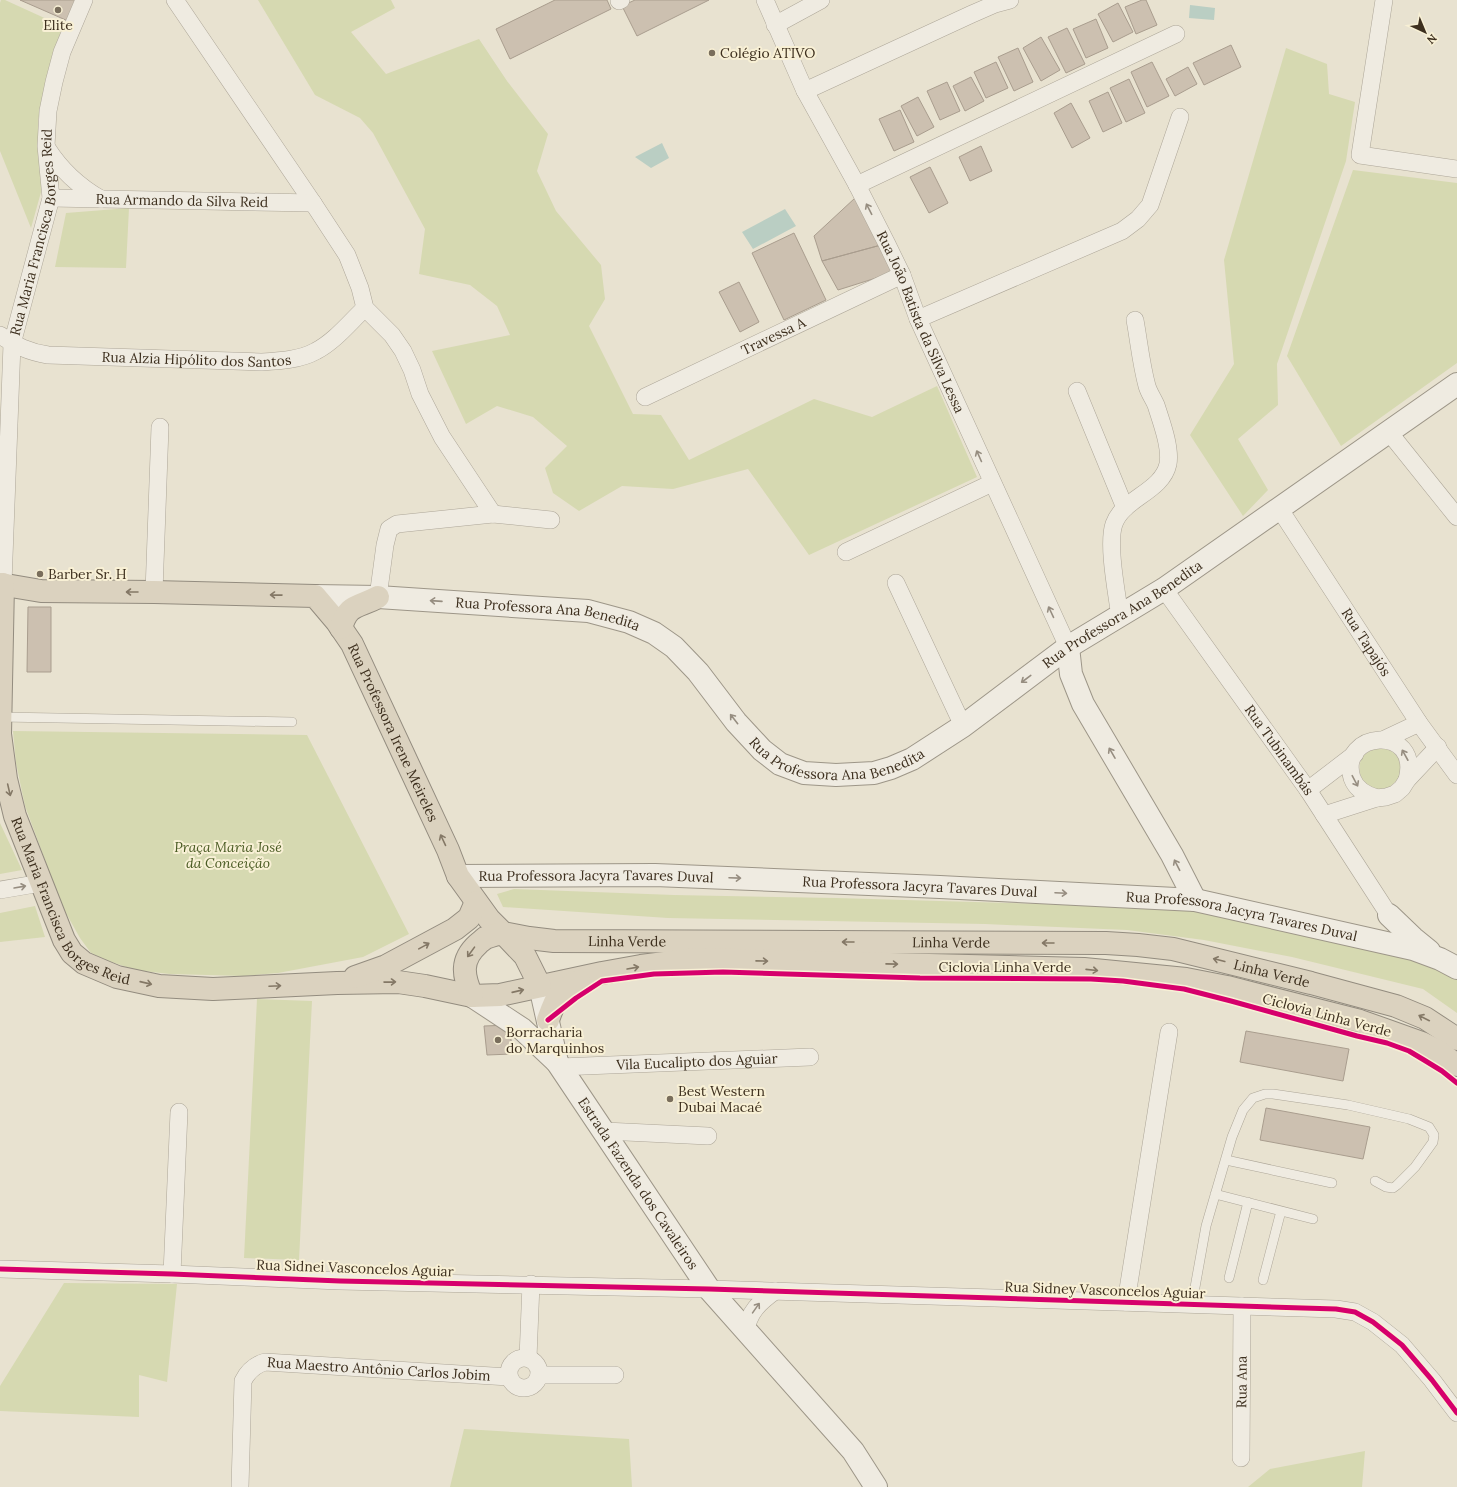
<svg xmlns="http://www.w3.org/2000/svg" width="1457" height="1487" viewBox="0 0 1457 1487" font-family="Lora,serif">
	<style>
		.green { fill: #d6d9b1 }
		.water { fill: #bacec3 }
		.building { fill: #ccc0b0; stroke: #a99d8e }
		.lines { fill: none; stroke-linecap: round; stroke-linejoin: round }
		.lane-casing { stroke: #ada698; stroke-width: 10 }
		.street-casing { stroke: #ada698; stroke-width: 18 }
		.secondary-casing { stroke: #9d9688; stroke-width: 24 }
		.highway-casing { stroke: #938c7f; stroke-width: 24 }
		.lane { stroke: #efebe1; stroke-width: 9 }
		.street { stroke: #efebe1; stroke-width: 17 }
		.secondary { stroke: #efebe1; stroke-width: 22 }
		.highway { stroke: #dbd2bf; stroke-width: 22 }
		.cycleway-casing { stroke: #f8f0d5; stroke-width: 8 }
		.cycleway { stroke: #d6006c; stroke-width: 5 }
		.oneway { stroke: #968d80 }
		.oneway2 { stroke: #847866 }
		.poi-dot { fill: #796e5c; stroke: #f8f0d5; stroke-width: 1.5 }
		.labels { text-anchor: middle; stroke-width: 4; stroke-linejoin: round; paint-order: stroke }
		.poi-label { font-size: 14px; fill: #3d2f1e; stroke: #f8f0d5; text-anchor: start }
		.street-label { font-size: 14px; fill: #3d2f1e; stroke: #f8f0d5 }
		.park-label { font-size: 14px; font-style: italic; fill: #4a5b23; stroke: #f8f0d5 }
	</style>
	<rect width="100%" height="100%" fill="#e8e2d0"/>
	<!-- green -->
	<path class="green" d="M1,0H5L62,26L38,120L43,185L31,228L0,151V3Z
		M258,0H391L395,8L351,32L386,74L479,39L507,81L548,134L537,171L556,211L601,265L605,299L589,326L633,414L661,415L689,460L814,399L872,417L937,386L977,477L809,555L748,469L673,489L622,486L579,511L553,493L545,468L567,446L533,417L497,406L466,424L432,351L510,335L497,306L470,285L419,274L425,229L373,133L360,118L315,95Z
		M1286,48L1327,64L1329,94L1355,102L1346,161L1277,364L1278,405L1238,439L1268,490L1243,516L1190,435L1234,364L1224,260Z
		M1353,170L1457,183V363L1341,446L1287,356Z
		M129,208L126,268L55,267L66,213Z
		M13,731L307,735L409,934L363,957L278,973L244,976L170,974L135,970L106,960L91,953L80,938L62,906L25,806L16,763Z
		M1384,746C1399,756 1401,758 1401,776L1390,787L1377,792L1362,782C1356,759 1361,752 1384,746Z
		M0,823L22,870L0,874Z
		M514,889L674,895L836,898L1112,906H1201L1426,961L1457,980V1013L1423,989L1292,957L1204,940L1127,930L985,924L668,918L503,907L497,894Z
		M35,906L45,937L0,942V913Z
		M257,999L312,1001L299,1260L244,1258Z
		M64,1283L177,1284L167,1382L139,1375V1417L0,1411V1386Z
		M464,1429L629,1439L632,1487H450Z
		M1365,1451L1362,1487H1248L1270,1469Z"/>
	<!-- water -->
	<path class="water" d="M1190,5L1215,8L1214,20L1189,18Z
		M662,143L669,158L651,168L635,157Z
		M785,209L796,226L753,249L742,232Z"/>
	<!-- building -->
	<path class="building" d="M20,0H76L68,21Z
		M555,0H607L611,9L510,59L496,29Z
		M635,0H709L637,36L622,6Z
		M1142,0H1146L1157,25L1136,34L1125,7Z
		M1118,3L1133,32L1113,42L1098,14Z
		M1096,19L1108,48L1086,58L1073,29Z
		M1067,28L1085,64L1066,73L1048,37Z
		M1041,37L1060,70L1041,81L1023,48Z
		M1231,45L1241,67L1204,85L1193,63Z
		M1018,48L1033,82L1014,91L998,57Z
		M996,62L1008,88L986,98L974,72Z
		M1152,62L1169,96L1147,107L1131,72Z
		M1188,67L1197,84L1175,96L1166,79Z
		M971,77L984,101L965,111L953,86Z
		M1129,79L1145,113L1126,122L1110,88Z
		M947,82L960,111L940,120L927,91Z
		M1108,92L1122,123L1103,132L1089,101Z
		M918,97L934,127L917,136L901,106Z
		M1071,103L1090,138L1072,148L1054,113Z
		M900,110L914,142L894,151L879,119Z
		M981,146L992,171L970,181L959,157Z
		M930,167L948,203L929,213L910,177Z
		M855,198L881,245L822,261L814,236Z
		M794,233L826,300L784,320L752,253Z
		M881,245L892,273L838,290L822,261Z
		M739,282L759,322L740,332L719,292Z
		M28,607H51V672H27Z
		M510,1025L512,1054L487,1055L484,1026Z
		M1246,1031L1349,1049L1343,1081L1240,1062Z
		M1266,1108L1370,1127L1363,1159L1260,1140Z"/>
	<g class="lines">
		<defs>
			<path id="lane" d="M1,717L292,722
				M1226,1160L1332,1183
				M1215,1194L1313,1219
				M1229,1278L1248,1202
				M1263,1280L1281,1211
				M1192,1304L1206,1226L1232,1137L1243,1110L1253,1098L1265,1094H1273L1348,1105L1409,1119L1429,1127L1434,1135L1433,1142L1415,1167L1397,1185L1393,1188L1386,1187L1375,1181"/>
			<g id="street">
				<path d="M175,0L313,203L347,255L360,288L365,308L392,335L403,351L412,370L420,394L442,437L493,514"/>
				<path id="s1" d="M765,0L805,91L857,185L887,244L902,275L918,319L1068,647"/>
				<path d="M1384,0L1360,155L1457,169"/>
				<path d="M619,1L621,0"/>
				<path d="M775,25L821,0"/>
				<path d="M805,91L972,14L995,4L1010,0"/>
				<path d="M47,148C61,170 78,186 101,199"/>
				<path d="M857,185L1176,34"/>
				<path id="s2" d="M51,198L313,203"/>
				<path d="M918,319L1122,231L1138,219L1150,205L1180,117"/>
				<path id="s3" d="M0,335C16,346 29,352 48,355L261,362C279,361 300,360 316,351C335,341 350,322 365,308"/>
				<path d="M1077,391L1125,508"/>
				<path id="s4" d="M645,397L902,275"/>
				<path d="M1388,431L1457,517"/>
				<path id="s5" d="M1279,508L1419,723L1457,775"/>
				<path d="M846,552L992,483"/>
				<path d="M896,583L963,726"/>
				<path id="s6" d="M3,584L12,344L51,198L46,146L48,111L54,82L62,52L84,0"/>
				<path id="s7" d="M1164,589L1308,790L1389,915"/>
				<path d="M154,592L160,427"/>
				<path d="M378,597L385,545L389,529L397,524L493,514L551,520"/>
				<path d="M1120,617C1117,594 1107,544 1114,524C1123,498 1162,492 1168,464C1171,447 1161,421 1156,405C1153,398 1149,393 1147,386C1141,364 1139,342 1135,320"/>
				<path d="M1385,739L1419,723"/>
				<path d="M1308,790L1355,754"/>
				<path d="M1377,798C1366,795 1356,789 1352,778C1337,731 1422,723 1407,780"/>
				<path d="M1324,815L1377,798L1386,797L1395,794L1402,788L1407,780L1438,747"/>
				<path d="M0,890L41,883"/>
				<path id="s8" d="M560,1067L810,1057"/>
				<path d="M605,1131L708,1136"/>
				<path d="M0,1269L172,1274L340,1281L709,1289L1336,1309L1355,1312L1373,1322L1402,1345L1432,1380L1457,1413"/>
				<path d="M172,1274L179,1112"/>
				<path d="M1126,1302L1169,1032"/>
				<path d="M746,1332C748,1312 760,1302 775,1291"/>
				<path d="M528,1358L531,1284"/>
				<circle cx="524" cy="1373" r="15"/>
				<path d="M539,1375H615"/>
				<path id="s9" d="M1241,1458L1242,1306"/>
				<path id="s10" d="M240,1487L243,1381C248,1371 255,1365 265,1362L509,1377"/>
			</g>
			<g id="secondary">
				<path id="s11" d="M315,596L378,597L588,611L629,622L654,633L674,647L698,672L736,722L762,750L780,764L804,773L836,775L874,773L891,768L912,759L963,726L1068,647L1164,589L1457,384"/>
				<path d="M1068,647L1071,674L1083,704L1172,855L1195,900"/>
				<path id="s12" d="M458,876L655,875L940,887L1195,900L1413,949L1440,959L1457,968"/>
				<path d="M1389,915L1413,938L1429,951"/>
				<path d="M540,986L557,1062"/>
				<path id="s13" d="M472,996L522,1029L557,1062L709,1289L853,1451L876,1487"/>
			</g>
			<g id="highway">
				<path id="s14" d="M0,584L41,591L154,592L315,596L337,622L352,644L448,850L458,876L489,919L503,933L529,938L554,941L1106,943L1138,945L1173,949L1311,983L1396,1006L1425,1018L1457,1039"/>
				<path id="s15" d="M3,584L0,734L6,779L15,816L64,940L72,953L84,963L117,977L159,986L213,989L337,983L398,982L425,986L472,996L500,995L602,973L641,966L697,959L1084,969L1186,979L1227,987L1360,1021L1422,1043L1436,1050L1457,1065"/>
				<path d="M341,628C348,603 358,608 378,597"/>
				<path d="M355,977L386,966L455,929L469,918L476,902"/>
				<path d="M472,996C463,976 460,960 478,944C480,942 483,940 485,938C491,936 498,934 503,933L525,956L540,986"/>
				<path d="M548,1020C555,1000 558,990 579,981"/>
			</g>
		</defs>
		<!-- lane casing -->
		<use href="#lane" class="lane-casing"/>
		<!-- street casing -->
		<use href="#street" class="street-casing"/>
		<!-- secondary casing -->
		<use href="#secondary" class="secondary-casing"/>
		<!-- highway casing -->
		<use href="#highway" class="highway-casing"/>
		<!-- lane -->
		<use href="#lane" class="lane"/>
		<!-- street -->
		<use href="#street" class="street"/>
		<!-- secondary -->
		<use href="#secondary" class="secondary"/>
		<!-- highway -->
		<use href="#highway" class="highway"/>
		<defs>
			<path id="cycleway" d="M548,1020L576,998L602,981L654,974L723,972L920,978L1091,979L1123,981L1184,989L1231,1001L1357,1036L1387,1043L1409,1051L1424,1060L1442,1071L1457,1083
				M0,1269L172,1274L340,1281L709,1289L1336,1309L1355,1312L1373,1322L1402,1345L1432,1380L1457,1413"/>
		</defs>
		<!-- cycleway casing -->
		<use href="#cycleway" class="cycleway-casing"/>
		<!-- cycleway -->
		<use href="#cycleway" class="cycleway"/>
	</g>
	<!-- one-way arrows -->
	<defs><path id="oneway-shaft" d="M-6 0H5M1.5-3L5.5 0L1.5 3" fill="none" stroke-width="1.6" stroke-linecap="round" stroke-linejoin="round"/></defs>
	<g class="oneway">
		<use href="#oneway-shaft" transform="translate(869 209) rotate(-117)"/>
		<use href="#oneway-shaft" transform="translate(979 456) rotate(-114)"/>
		<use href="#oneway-shaft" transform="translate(436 601) rotate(-176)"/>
		<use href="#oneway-shaft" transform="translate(1051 612) rotate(-115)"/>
		<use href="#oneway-shaft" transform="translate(1026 679) rotate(143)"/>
		<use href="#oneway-shaft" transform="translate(734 719) rotate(-128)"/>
		<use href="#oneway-shaft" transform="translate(1112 753) rotate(-120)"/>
		<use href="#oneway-shaft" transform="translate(1405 755) rotate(-119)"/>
		<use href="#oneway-shaft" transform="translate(1355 781) rotate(62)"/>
		<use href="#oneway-shaft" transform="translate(1177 865) rotate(-117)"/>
		<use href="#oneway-shaft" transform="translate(735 878) rotate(2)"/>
		<use href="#oneway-shaft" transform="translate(20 887) rotate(-10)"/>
		<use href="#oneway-shaft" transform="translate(1061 893) rotate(3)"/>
		<use href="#oneway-shaft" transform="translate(756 1308) rotate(-55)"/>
	</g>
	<g class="oneway2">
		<use href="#oneway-shaft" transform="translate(132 592) rotate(-180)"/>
		<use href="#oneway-shaft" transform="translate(276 595) rotate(-179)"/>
		<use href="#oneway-shaft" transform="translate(9 790) rotate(77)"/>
		<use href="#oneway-shaft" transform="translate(443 840) rotate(-115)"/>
		<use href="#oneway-shaft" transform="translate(848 942) rotate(-180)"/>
		<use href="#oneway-shaft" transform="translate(1048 943) rotate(-180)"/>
		<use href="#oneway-shaft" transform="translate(424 946) rotate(-29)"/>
		<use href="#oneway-shaft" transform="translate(471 952) rotate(126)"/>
		<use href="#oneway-shaft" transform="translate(1219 960) rotate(-166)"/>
		<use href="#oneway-shaft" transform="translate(762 961) rotate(1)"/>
		<use href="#oneway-shaft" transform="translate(892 964) rotate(1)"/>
		<use href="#oneway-shaft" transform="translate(633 968) rotate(-10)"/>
		<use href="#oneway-shaft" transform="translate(1092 970) rotate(6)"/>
		<use href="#oneway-shaft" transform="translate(390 982) rotate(-1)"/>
		<use href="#oneway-shaft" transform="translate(146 983) rotate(13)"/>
		<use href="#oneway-shaft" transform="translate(275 986) rotate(-3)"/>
		<use href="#oneway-shaft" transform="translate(518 991) rotate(-13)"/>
		<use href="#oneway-shaft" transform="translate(1424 1018) rotate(-153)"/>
	</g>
	<!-- markers -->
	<g class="poi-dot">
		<circle cx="58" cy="10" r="4"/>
		<circle cx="712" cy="53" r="4"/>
		<circle cx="40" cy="574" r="4"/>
		<circle cx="498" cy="1040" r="4"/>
		<circle cx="670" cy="1099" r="4"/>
	</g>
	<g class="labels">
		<!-- poi labels -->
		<g class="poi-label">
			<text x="58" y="30" text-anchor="middle">Elite</text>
			<text x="720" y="58">Colégio ATIVO</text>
			<text x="48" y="579">Barber Sr. H</text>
			<text x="506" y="1037">Borracharia<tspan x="506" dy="16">do Marquinhos</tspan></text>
			<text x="678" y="1096">Best Western<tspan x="678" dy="16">Dubai Macaé</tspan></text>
		</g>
		<!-- street labels -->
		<g class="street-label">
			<text dy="5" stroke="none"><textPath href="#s2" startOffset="131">Rua Armando da Silva Reid</textPath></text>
			<text dy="5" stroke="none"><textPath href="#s6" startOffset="355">Rua Maria Francisca Borges Reid</textPath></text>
			<text dy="5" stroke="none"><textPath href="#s1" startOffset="358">Rua João Batista da Silva Lessa</textPath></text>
			<text dy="5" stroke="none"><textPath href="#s4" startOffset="142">Travessa A</textPath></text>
			<text dy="5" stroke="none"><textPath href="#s3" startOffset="201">Rua Alzia Hipólito dos Santos</textPath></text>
			<text dy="5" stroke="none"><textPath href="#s11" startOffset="918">Rua Professora Ana Benedita</textPath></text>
			<text dy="5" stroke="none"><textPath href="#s11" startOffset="234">Rua Professora Ana Benedita</textPath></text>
			<text dy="5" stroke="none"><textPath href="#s5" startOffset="160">Rua Tapajós</textPath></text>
			<text dy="5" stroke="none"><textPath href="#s14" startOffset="474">Rua Professora Irene Meireles</textPath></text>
			<text dy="5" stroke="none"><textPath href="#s11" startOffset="582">Rua Professora Ana Benedita</textPath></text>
			<text dy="5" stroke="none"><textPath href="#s7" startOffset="198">Rua Tubinambás</textPath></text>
			<text dy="5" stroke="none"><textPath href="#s12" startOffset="138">Rua Professora Jacyra Tavares Duval</textPath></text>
			<text dy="5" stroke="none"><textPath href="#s12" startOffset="462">Rua Professora Jacyra Tavares Duval</textPath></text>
			<text dy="5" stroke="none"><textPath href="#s15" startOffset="341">Rua Maria Francisca Borges Reid</textPath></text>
			<text dy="5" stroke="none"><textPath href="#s12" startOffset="786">Rua Professora Jacyra Tavares Duval</textPath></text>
			<text dy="5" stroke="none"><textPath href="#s14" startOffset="829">Linha Verde</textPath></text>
			<text dy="5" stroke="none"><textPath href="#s14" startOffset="1153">Linha Verde</textPath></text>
			<text x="1005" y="972">Ciclovia Linha Verde</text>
			<text dy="5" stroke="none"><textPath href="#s14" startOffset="1477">Linha Verde</textPath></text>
			<text transform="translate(1327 1015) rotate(15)" y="5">Ciclovia Linha Verde</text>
			<text dy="5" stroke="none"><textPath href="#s8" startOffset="137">Vila Eucalipto dos Aguiar</textPath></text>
			<text dy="5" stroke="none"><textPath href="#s13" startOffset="254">Estrada Fazenda dos Cavaleiros</textPath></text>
			<text transform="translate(355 1268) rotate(2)" y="5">Rua Sidnei Vasconcelos Aguiar</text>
			<text transform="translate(1105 1290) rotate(2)" y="5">Rua Sidney Vasconcelos Aguiar</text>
			<text dy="5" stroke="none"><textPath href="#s10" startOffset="250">Rua Maestro Antônio Carlos Jobim</textPath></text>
			<text dy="5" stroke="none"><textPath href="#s9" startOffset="76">Rua Ana</textPath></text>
		</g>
		<!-- park labels -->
		<g class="park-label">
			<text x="228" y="852">Praça Maria José<tspan x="228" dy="16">da Conceição</tspan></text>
		</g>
	</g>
	<!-- north arrow -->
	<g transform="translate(1425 32) rotate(136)" stroke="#f8f0d5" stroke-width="3" paint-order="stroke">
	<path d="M0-3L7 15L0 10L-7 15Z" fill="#3d2f1e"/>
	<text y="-6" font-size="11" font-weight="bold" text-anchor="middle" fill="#3d2f1e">N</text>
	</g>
</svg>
